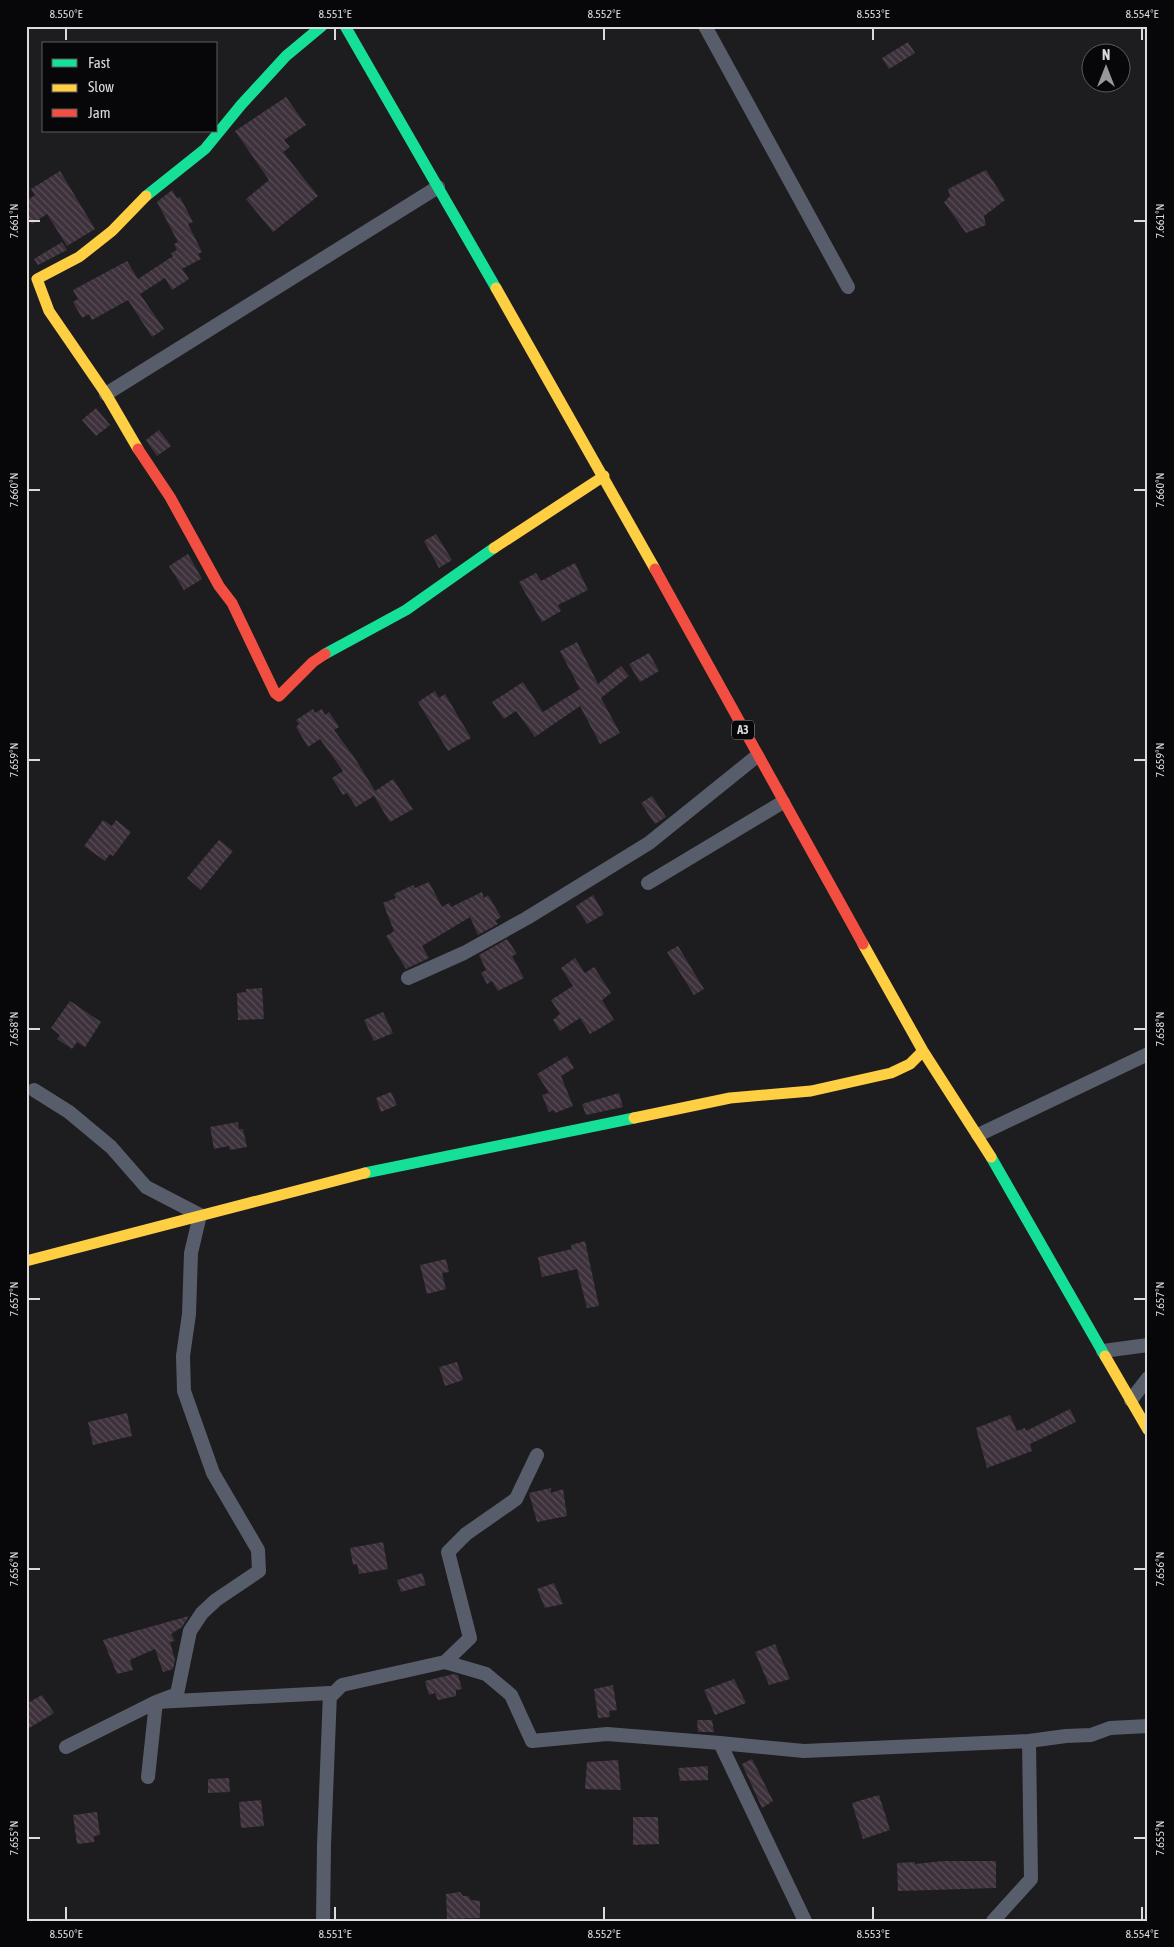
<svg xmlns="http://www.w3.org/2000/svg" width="1174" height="1947" viewBox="0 0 1174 1947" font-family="'Asap Condensed',sans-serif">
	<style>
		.building { fill: url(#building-back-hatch) }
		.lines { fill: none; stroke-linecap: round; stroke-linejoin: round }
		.street { stroke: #585d6b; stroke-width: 14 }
		.fast { stroke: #16e098; stroke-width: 11 }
		.slow { stroke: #ffcf43; stroke-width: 11 }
		.jam { stroke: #f24e42; stroke-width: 11 }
		.ticks { fill: none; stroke: #dbdadd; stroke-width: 2 }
		.labels { text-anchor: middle; stroke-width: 4; stroke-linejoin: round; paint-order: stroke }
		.shield { fill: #070608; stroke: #9b9a9d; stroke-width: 1 }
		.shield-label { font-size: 12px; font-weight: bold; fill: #dbdadd }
		.neatline { fill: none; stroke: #dbdadd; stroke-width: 2 }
		.ticks-label { font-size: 12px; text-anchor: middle; fill: #dbdadd }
	</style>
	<defs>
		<pattern id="building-back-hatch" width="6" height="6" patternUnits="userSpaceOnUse" patternTransform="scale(1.25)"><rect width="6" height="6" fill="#3d313c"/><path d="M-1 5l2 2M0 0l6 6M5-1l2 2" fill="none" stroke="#584e58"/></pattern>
	</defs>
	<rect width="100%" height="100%" fill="#1d1c1e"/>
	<!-- building -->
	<path class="building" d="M908,42L915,53L889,69L882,58Z
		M286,97L306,125L284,140L290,147L283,152L318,196L273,232L246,199L269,180L235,131Z
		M986,170L1005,200L984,216L986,225L966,233L944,202L950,196L948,189Z
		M60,171L95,229L67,246L47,214L32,224L26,214V201L35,195L31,189Z
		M172,190L177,198L180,197L193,222L188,224L202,252L198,254L201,259L182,269L189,279L172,290L165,278L140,294L164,329L152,337L128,300L92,320L89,314L82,318L73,302L78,299L73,290L127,261L138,279L173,256L171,253L177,250L174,244L178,242L157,202Z
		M62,242L67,250L38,265L34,259Z
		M96,408L110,425L96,436L82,420Z
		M159,430L171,446L157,456L146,440Z
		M436,534L452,560L439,568L424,541Z
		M188,554L202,579L184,590L169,566Z
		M575,563L588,590L558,605L561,611L542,622L519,582L536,573L541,581Z
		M577,642L598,684L621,666L629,676L601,698L620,733L600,744L580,706L535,737L516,711L504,719L492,702L523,682L543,712L580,689L560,651Z
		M649,653L659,671L640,682L629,664Z
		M435,691L439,698L445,694L471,738L448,751L418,702Z
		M313,709L315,713L322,709L325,715L329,712L339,727L334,730L354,757L375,791L393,779L413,809L390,822L374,796L356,807L347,793L343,795L332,778L343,771L320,739L308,747L296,727L299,724L296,720Z
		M652,796L666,817L655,824L641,803Z
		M103,820L112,826L116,820L131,832L113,856L110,854L105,861L84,846Z
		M219,840L233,851L201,890L187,878Z
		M429,882L442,907L449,903L451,907L482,892L484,898L488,895L501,917L495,921L498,924L478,935L470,917L422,946L429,958L406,969L386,936L394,931L383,903L396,898L394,894L413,885L415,888Z
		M593,895L604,914L587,924L576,906Z
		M507,939L517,954L512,956L524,978L498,991L492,981L487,984L481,973L486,970L479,955Z
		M678,946L704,989L694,995L667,952Z
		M575,958L585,973L594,967L611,993L602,1000L614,1020L590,1034L580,1018L560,1031L553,1020L560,1014L551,1000L573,986L561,968Z
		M262,988L264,1019L238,1020L237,993L246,992V989Z
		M70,1001L101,1022L85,1047L77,1042L72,1049L57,1039L60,1035L51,1028Z
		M383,1012L393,1033L374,1041L364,1020Z
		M567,1056L574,1068L561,1076L573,1106L555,1113L554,1110L549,1112L542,1095L549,1093L537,1074Z
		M391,1092L397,1105L381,1112L376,1098Z
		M619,1093L623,1107L586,1115L582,1104Z
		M238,1122L239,1129H243L247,1147L230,1150L229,1146L214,1149L210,1127Z
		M585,1241L599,1306L587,1308L577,1269L542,1277L538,1257L572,1249L571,1245Z
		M446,1259L449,1272L442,1273L446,1289L427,1294L420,1265Z
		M457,1362L463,1380L445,1386L439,1367Z
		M1070,1409L1076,1422L1030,1444L1032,1451L987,1468L976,1428L1010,1415L1017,1431L1025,1428L1026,1431Z
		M127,1413L132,1436L93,1445L88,1422Z
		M551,1488V1493L563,1489L567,1516L537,1522L529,1493Z
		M383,1542L388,1569L359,1574L357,1564L353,1565L350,1548Z
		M422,1573L426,1585L401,1592L397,1580Z
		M554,1583L563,1604L545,1608L537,1589Z
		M189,1616L182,1627L171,1634L175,1641L170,1642L175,1660L173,1669L163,1672L155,1649L130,1660L133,1670L117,1674L103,1640Z
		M775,1644L790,1679L769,1685L755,1652Z
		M454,1674L458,1675L462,1689L456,1690V1696L438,1700L435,1693L429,1695L425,1681Z
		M734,1679L746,1703L715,1715L704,1690Z
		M613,1685L617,1710L609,1711L610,1717L598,1718L594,1689Z
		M42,1695L54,1713L26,1730V1704Z
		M697,1720H712L714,1732H698Z
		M752,1759L773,1801L762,1808L742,1764Z
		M618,1760L621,1790L585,1789L587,1762Z
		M708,1766V1780L680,1781L678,1768Z
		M229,1778L230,1792L208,1793V1779Z
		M879,1795L890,1830L863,1839L852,1803Z
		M261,1800L264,1826L241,1828L239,1802Z
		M97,1812L100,1835L94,1836V1842L77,1844L73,1815Z
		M633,1817H658L659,1844L633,1845Z
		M943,1861H996V1888L898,1891L897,1863L915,1862V1864Z
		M460,1892L463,1896H468L471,1900L480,1901V1918L447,1919L446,1894Z"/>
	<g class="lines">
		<!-- street -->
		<path class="street" d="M705,26L848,287
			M106,394L438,187
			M648,883L783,802
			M408,978L464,953L527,918L649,843L757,756
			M34,1090L69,1112L111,1147L146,1187L200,1215L191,1253L189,1314L183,1356L184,1391L213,1473L258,1550L259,1571L216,1600L202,1613L190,1631L177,1694L156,1702L148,1777
			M978,1135L1148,1054
			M1103,1351L1148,1345
			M1131,1400L1148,1378
			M445,1662L486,1674L511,1695L532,1741L607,1734L720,1743L805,1921
			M330,1697L342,1685L445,1662L470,1638L448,1552L466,1534L516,1499L537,1455
			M720,1743L804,1751L1029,1741
			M66,1747L156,1702L330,1693L324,1845L323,1921
			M993,1921L1031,1879L1029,1741L1066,1736L1091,1735L1110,1728L1148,1726"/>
		<!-- fast -->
		<path class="fast" d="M345,26L496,288
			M146,196L205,149L241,105L286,56L322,26
			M325,654L406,610L494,548
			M991,1157L1105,1356
			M365,1173L634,1118"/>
		<!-- slow -->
		<path class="slow" d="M496,288L655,569
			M138,449L106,394L49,311L37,279L79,257L112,231L146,196
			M494,548L604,476
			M863,944L923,1051L991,1157
			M634,1118L730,1098L811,1091L891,1073L910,1064L923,1051
			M26,1261L365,1173
			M1105,1356L1148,1430"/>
		<!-- jam -->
		<path class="jam" d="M138,449L170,497L219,586L232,603L275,693L279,696L313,662L325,654
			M655,569L863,944"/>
	</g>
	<!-- ticks -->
	<path class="ticks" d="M66,28V40M335,28V40M604,28V40M873,28V40M1142,28V40M28,221H40M1134,221H1146M28,490H40M1134,490H1146M28,760H40M1134,760H1146M28,1029H40M1134,1029H1146M28,1299H40M1134,1299H1146M28,1569H40M1134,1569H1146M28,1838H40M1134,1838H1146M66,1907V1920M335,1907V1920M604,1907V1920M873,1907V1920M1142,1907V1920"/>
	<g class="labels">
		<!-- shield labels -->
		<rect class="shield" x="732" y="720.5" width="22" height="19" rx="4"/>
		<g class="shield-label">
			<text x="743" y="734">A3</text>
		</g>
	</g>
	<!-- border -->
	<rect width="1174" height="1947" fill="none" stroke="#070608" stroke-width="55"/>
	<!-- legend -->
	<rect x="42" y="42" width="175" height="90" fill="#070608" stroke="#5c5b5d"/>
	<rect x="52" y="59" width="25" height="8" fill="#16e098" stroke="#5c5b5d"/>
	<text x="88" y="68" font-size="15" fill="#dbdadd">Fast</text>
	<rect x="52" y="84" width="25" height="8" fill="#ffcf43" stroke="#5c5b5d"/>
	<text x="88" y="92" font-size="15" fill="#dbdadd">Slow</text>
	<rect x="52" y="109" width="25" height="8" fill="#f24e42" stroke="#5c5b5d"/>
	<text x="88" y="118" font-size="15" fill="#dbdadd">Jam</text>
	<!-- north arrow -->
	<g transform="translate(1106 68)"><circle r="24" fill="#070608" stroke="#5c5b5d"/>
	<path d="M0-4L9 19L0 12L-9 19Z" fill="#98989a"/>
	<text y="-8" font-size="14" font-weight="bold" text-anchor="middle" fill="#dbdadd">N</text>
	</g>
	<rect x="28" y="28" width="1118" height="1892" class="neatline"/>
	<g class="ticks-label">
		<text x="66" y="18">8.550°E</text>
		<text x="335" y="18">8.551°E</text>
		<text x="604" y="18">8.552°E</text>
		<text x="873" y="18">8.553°E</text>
		<text x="1142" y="18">8.554°E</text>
		<text transform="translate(14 221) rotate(-90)" y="4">7.661°N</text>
		<text transform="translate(1160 221) rotate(-90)" y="4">7.661°N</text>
		<text transform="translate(14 490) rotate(-90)" y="4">7.660°N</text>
		<text transform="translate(1160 490) rotate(-90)" y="4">7.660°N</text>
		<text transform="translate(14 760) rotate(-90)" y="4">7.659°N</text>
		<text transform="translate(1160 760) rotate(-90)" y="4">7.659°N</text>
		<text transform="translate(14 1029) rotate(-90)" y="4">7.658°N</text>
		<text transform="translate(1160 1029) rotate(-90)" y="4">7.658°N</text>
		<text transform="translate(14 1299) rotate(-90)" y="4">7.657°N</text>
		<text transform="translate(1160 1299) rotate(-90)" y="4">7.657°N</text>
		<text transform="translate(14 1569) rotate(-90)" y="4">7.656°N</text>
		<text transform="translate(1160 1569) rotate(-90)" y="4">7.656°N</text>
		<text transform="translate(14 1838) rotate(-90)" y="4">7.655°N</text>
		<text transform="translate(1160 1838) rotate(-90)" y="4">7.655°N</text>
		<text x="66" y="1938">8.550°E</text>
		<text x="335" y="1938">8.551°E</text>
		<text x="604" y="1938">8.552°E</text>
		<text x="873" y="1938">8.553°E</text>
		<text x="1142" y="1938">8.554°E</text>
	</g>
</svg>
